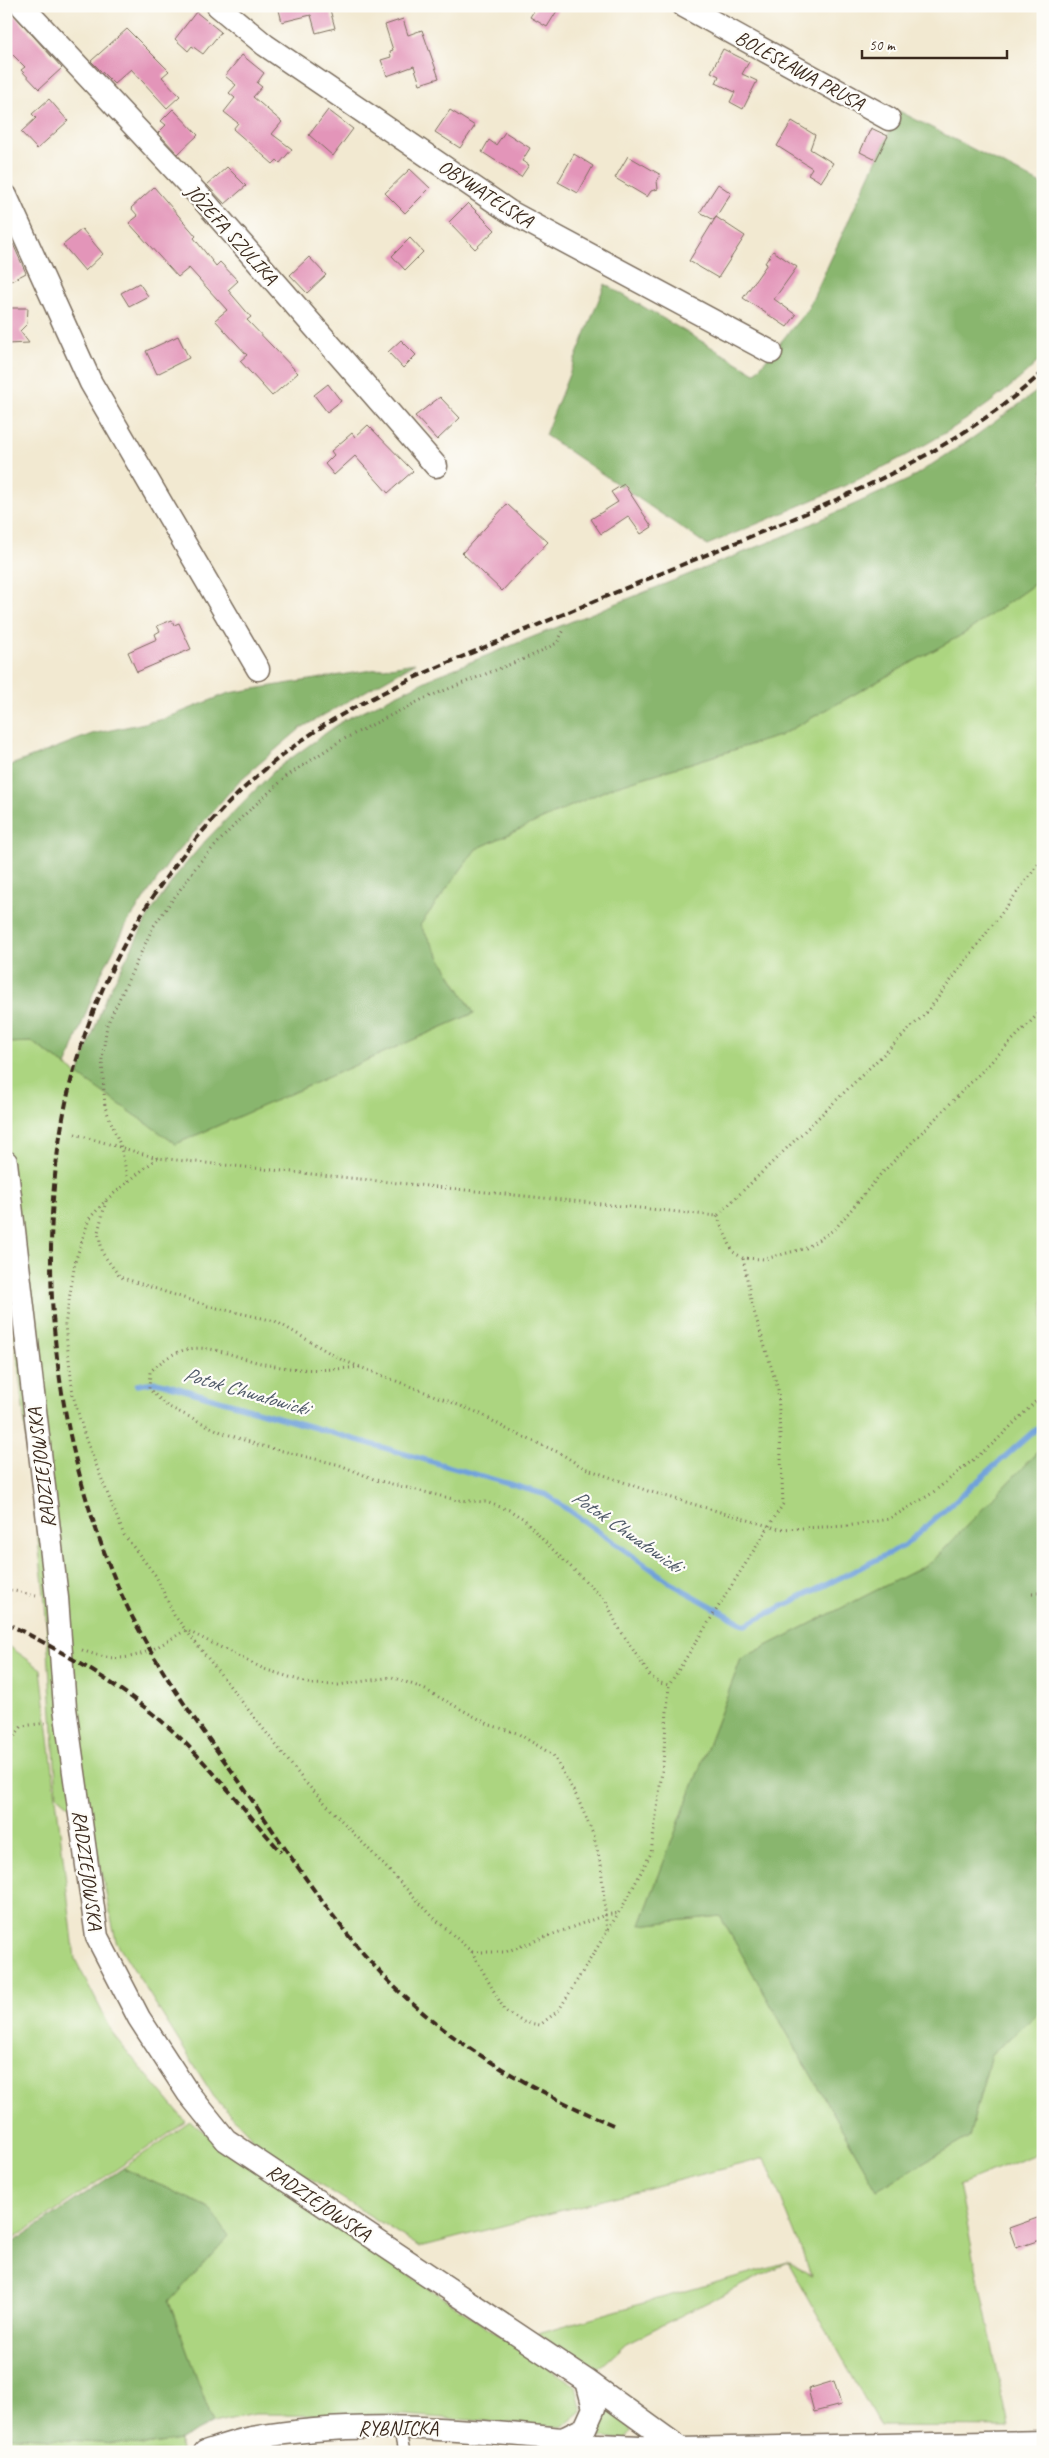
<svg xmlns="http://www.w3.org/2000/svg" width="1049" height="2458" viewBox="0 0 1049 2458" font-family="Caveat,sans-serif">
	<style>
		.green { fill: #acd580; stroke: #74804f }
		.forest { fill: #89b66e; stroke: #627046 }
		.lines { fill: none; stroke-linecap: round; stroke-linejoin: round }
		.stream { stroke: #6fa1da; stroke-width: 5.5 }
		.building { fill: #e395b9 }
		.lane-casing { stroke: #7b6d5d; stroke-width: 14 }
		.street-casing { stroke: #7b6d5d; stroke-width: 25 }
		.path { stroke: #7b6d5d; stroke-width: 3; stroke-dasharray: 1 4; stroke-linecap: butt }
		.lane { stroke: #fff; stroke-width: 11 }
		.street { stroke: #fff; stroke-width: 22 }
		.rail { stroke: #3b2a1e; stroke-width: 4; stroke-dasharray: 8 4; stroke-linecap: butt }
		.labels { text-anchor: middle; stroke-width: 4.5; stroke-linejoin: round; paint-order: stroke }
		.street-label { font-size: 20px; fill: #3b2a1e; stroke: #fdfcf7 }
		.water-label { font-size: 21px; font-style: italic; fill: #505a69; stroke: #fdfcf7 }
	</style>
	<rect width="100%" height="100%" fill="#fdfcf7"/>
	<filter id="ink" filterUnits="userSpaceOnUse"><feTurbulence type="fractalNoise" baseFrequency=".02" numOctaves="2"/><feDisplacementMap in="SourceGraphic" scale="10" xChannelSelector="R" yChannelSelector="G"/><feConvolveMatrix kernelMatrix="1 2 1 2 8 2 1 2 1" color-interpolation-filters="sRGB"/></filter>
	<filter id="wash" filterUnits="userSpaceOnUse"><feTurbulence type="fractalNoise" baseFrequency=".0096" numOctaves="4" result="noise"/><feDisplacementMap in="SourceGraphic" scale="20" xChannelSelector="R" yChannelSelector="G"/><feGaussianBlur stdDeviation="1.12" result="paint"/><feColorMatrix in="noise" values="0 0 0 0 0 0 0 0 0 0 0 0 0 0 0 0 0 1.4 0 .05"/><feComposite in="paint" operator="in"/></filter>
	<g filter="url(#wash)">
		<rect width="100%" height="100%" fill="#f2e9d1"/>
		<!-- green -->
		<path class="green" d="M1043,578V1446L932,1562L741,1659L640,1925L720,1916L877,2190L969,2137L991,2054L1043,2009V2151L959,2185L1009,2427L880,2426L788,2262L626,2343L593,2373L538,2333L788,2262L811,2275L765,2158L420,2247L262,2148L214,2097L116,1941L92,1826L57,1795L45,1602L6,1258V1043L32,1042L176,1144L474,1013L420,925L476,849L613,787L779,736L965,633Z
			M6,1644L41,1669L75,1959L115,2037L186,2122L6,2244Z
			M190,2122L371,2250L576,2386L582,2411L562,2427L404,2415L254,2414L213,2423L169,2302L209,2208L123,2168Z
			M602,2407C613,2409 628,2422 631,2433L625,2440L598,2436L597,2430Z
			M6,2436L145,2445L179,2440L180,2452H6Z"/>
		<!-- forest -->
		<path class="forest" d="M899,111L1043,185V357C954,447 822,496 707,545L545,435L605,284L755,373L808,309Z
			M1043,387V578L965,633L779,736L613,787L476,849L420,925L474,1013L176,1144L78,1075L105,999L149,915L178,873L206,840L276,769L344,720L438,675L782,537L908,480L974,437Z
			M415,663L301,728L239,781L172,858L128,922L99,978L66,1066L32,1042L6,1043V767L92,734L164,719L229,693Z
			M1043,1446V2009L991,2054L969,2137L877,2190L720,1916L640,1925L741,1659L932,1562Z
			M123,2168L209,2208L229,2236L169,2302L213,2423L179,2440L145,2445L6,2436V2247Z"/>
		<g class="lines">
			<!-- stream -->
			<path class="stream" d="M137,1385L156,1382L164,1384L547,1495L674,1585L745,1625L904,1546L1043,1423"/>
		</g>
		<g id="blocks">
			<!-- building -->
			<path class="building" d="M6,6L62,68L39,89L21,70L25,67L6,48Z
				M278,6H329L335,28L316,33L311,15L282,22Z
				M537,6H560L547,27L530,17Z
				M196,12L221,32L203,54L192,46L188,51L175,39Z
				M403,19L408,35L422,30L439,78L420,84L414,66L387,76L381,60L391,57L390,51L393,50L385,25Z
				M127,29L169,71L162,77L180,96L167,108L131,69L114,84L91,61Z
				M723,49L749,62L742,74L757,81L743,109L730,102L735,92L716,83L719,76L711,72Z
				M242,55L264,73L257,83L262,87L253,97L282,122L272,134L292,149L280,163L277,160L273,164L233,129L238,123L224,112L235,98L229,93L236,85L225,76Z
				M49,99L68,121L37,149L21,132L36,118L32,114Z
				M173,109L198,135L178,154L158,133L166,125L161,121Z
				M328,110L353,129L333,156L309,135Z
				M450,110L475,126L460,148L435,132Z
				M792,121L815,135L810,149L833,163L821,182L808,174L812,168L777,146Z
				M871,128L888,136L876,160L860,152Z
				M505,132L530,148L522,161L529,165L521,177L482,152L489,140L496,145Z
				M574,154L593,166L578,193L558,182Z
				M628,156L661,175L657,181L658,189L651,191L647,197L615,178Z
				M227,167L246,186L225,204L207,185Z
				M410,169L430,188L405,213L385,193Z
				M718,184L731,193L714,220L700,212Z
				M154,187L196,236L194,238L216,266L220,262L238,281L228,290L251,317L247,320L298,373L272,396L240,361L247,355L215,320L227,310L189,268L178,277L129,223L138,216L131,208Z
				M468,203L495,230L475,249L449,222Z
				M716,217L745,236L718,278L689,261Z
				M82,229L103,254L85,271L63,245Z
				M410,238L423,252L405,270L392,256Z
				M13,244L26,273L11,281L6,271V247Z
				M773,251L797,267L774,299L796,315L787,327L743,298L767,264L765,263Z
				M309,257L326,275L307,293L290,275Z
				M139,283L148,296L129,306L121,293Z
				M6,308H28L27,324L20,331L29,343L6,344Z
				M178,336L189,358L157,374L146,351Z
				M401,340L416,355L403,368L388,352Z
				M328,384L341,401L327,412L314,395Z
				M440,397L460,418L437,440L415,416Z
				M368,425L413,471L388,493L355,456L334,475L325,464L334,455L331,451L352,433L355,437Z
				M624,484L652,527L641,534L628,516L601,534L591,519L618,502L611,492Z
				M507,504L548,542L502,591L462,553Z
				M172,620L174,625L179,623L191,649L137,672L128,652L157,639L155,634L160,631L157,626Z
				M1043,2216V2239L1016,2248L1009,2228Z
				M834,2381L841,2405L814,2412L808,2389Z"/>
		</g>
	</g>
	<g filter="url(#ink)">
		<use href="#blocks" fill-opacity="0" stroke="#7b6d5d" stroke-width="1"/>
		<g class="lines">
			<defs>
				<path id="lane" d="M399,2427L404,2452"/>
				<path id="street" d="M22,6L206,203L436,466
					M218,6L265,45L510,212L771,352
					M684,6L889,119
					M6,196L91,383L258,669
					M6,1162L57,1598L65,1708L97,1937L139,2018L188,2093L226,2140L587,2381L681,2449
					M563,2439L585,2428L594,2408L587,2381
					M205,2452C220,2447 236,2441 252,2438C358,2419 457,2429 563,2439L578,2444L681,2449L1043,2442"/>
			</defs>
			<!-- lane casing -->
			<use href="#lane" class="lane-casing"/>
			<!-- street casing -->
			<use href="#street" class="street-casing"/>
			<!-- path -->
			<path class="path" d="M75,1134L157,1158L717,1216L927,1012L1043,858
				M157,1158L106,1200L89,1219L75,1262L65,1325L73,1395L85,1437L124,1535L156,1576L174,1615L305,1782L433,1917L472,1952L505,2011L523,2022L540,2025L559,2010L627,1899L651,1853L663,1764L669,1685L783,1504L778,1389L752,1305L743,1258
				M128,1181L121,1147L105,1107L102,1059L107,1025L153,927L199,863L241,818L287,776L340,741L423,699L531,656L557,643L564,630
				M106,1201L98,1232L103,1254L120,1277L208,1306L275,1321L342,1360L479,1413L510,1431L560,1453L582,1467L648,1491L779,1529L847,1526L889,1519L931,1494L995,1442L1043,1394
				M717,1216L733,1252L743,1258L765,1259L806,1248L835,1229L880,1175L1043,1009
				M360,1367C331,1370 303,1371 275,1366C225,1358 194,1327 150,1372L149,1389L167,1406L221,1432L258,1445L340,1465L376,1480L457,1500L486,1502L509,1510L524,1519L543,1540L606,1601L617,1625L650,1676L660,1683L669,1685
				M6,1589L36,1596
				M1032,1593H1043
				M82,1650C126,1668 148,1653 186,1630L264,1669L311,1684L338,1685L392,1677L422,1688L490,1725L517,1733L553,1755L577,1797L593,1834L601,1865L607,1933
				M6,1748L22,1726L47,1723
				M472,1952H505L605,1915L619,1913"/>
			<!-- lane -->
			<use href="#lane" class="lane"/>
			<!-- street -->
			<use href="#street" class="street"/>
			<!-- rail -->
			<path class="rail" d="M6,1623C66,1653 126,1688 175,1733C214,1770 246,1812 281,1852
				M613,2125C514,2082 426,2030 357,1946C314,1894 277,1836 239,1781C192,1716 144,1651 114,1577C55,1434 36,1270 63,1118C92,958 193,807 331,721C389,686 452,661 514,635C592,602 669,570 747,538C853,494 957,450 1043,372"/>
		</g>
	</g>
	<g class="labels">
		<!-- street labels -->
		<g class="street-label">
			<text transform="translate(800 70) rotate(29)" y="7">BOLESŁAWA PRUSA</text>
			<text transform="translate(486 193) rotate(33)" y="7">OBYWATELSKA</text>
			<text transform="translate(232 234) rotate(48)" y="7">JÓZEFA SZULIKA</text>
			<text transform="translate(41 1468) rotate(-97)" y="7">RADZIEJOWSKA</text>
			<text transform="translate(88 1870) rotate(82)" y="7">RADZIEJOWSKA</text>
			<text transform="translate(319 2202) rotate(34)" y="7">RADZIEJOWSKA</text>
			<text x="398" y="2435">RYBNICKA</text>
		</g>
		<!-- water labels -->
		<g class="water-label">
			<text transform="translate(246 1391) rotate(16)" y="7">Potok Chwałowicki</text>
			<text transform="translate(627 1531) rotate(35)" y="7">Potok Chwałowicki</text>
		</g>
	</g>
	<!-- margin -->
	<rect width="1049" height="2458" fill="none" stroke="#fdfcf7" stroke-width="25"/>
	<!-- scale -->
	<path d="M862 50v8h145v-8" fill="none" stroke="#3b2a1e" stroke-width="2.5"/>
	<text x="869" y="50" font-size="15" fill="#3b2a1e" stroke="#fdfcf7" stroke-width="4" paint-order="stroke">50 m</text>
</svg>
